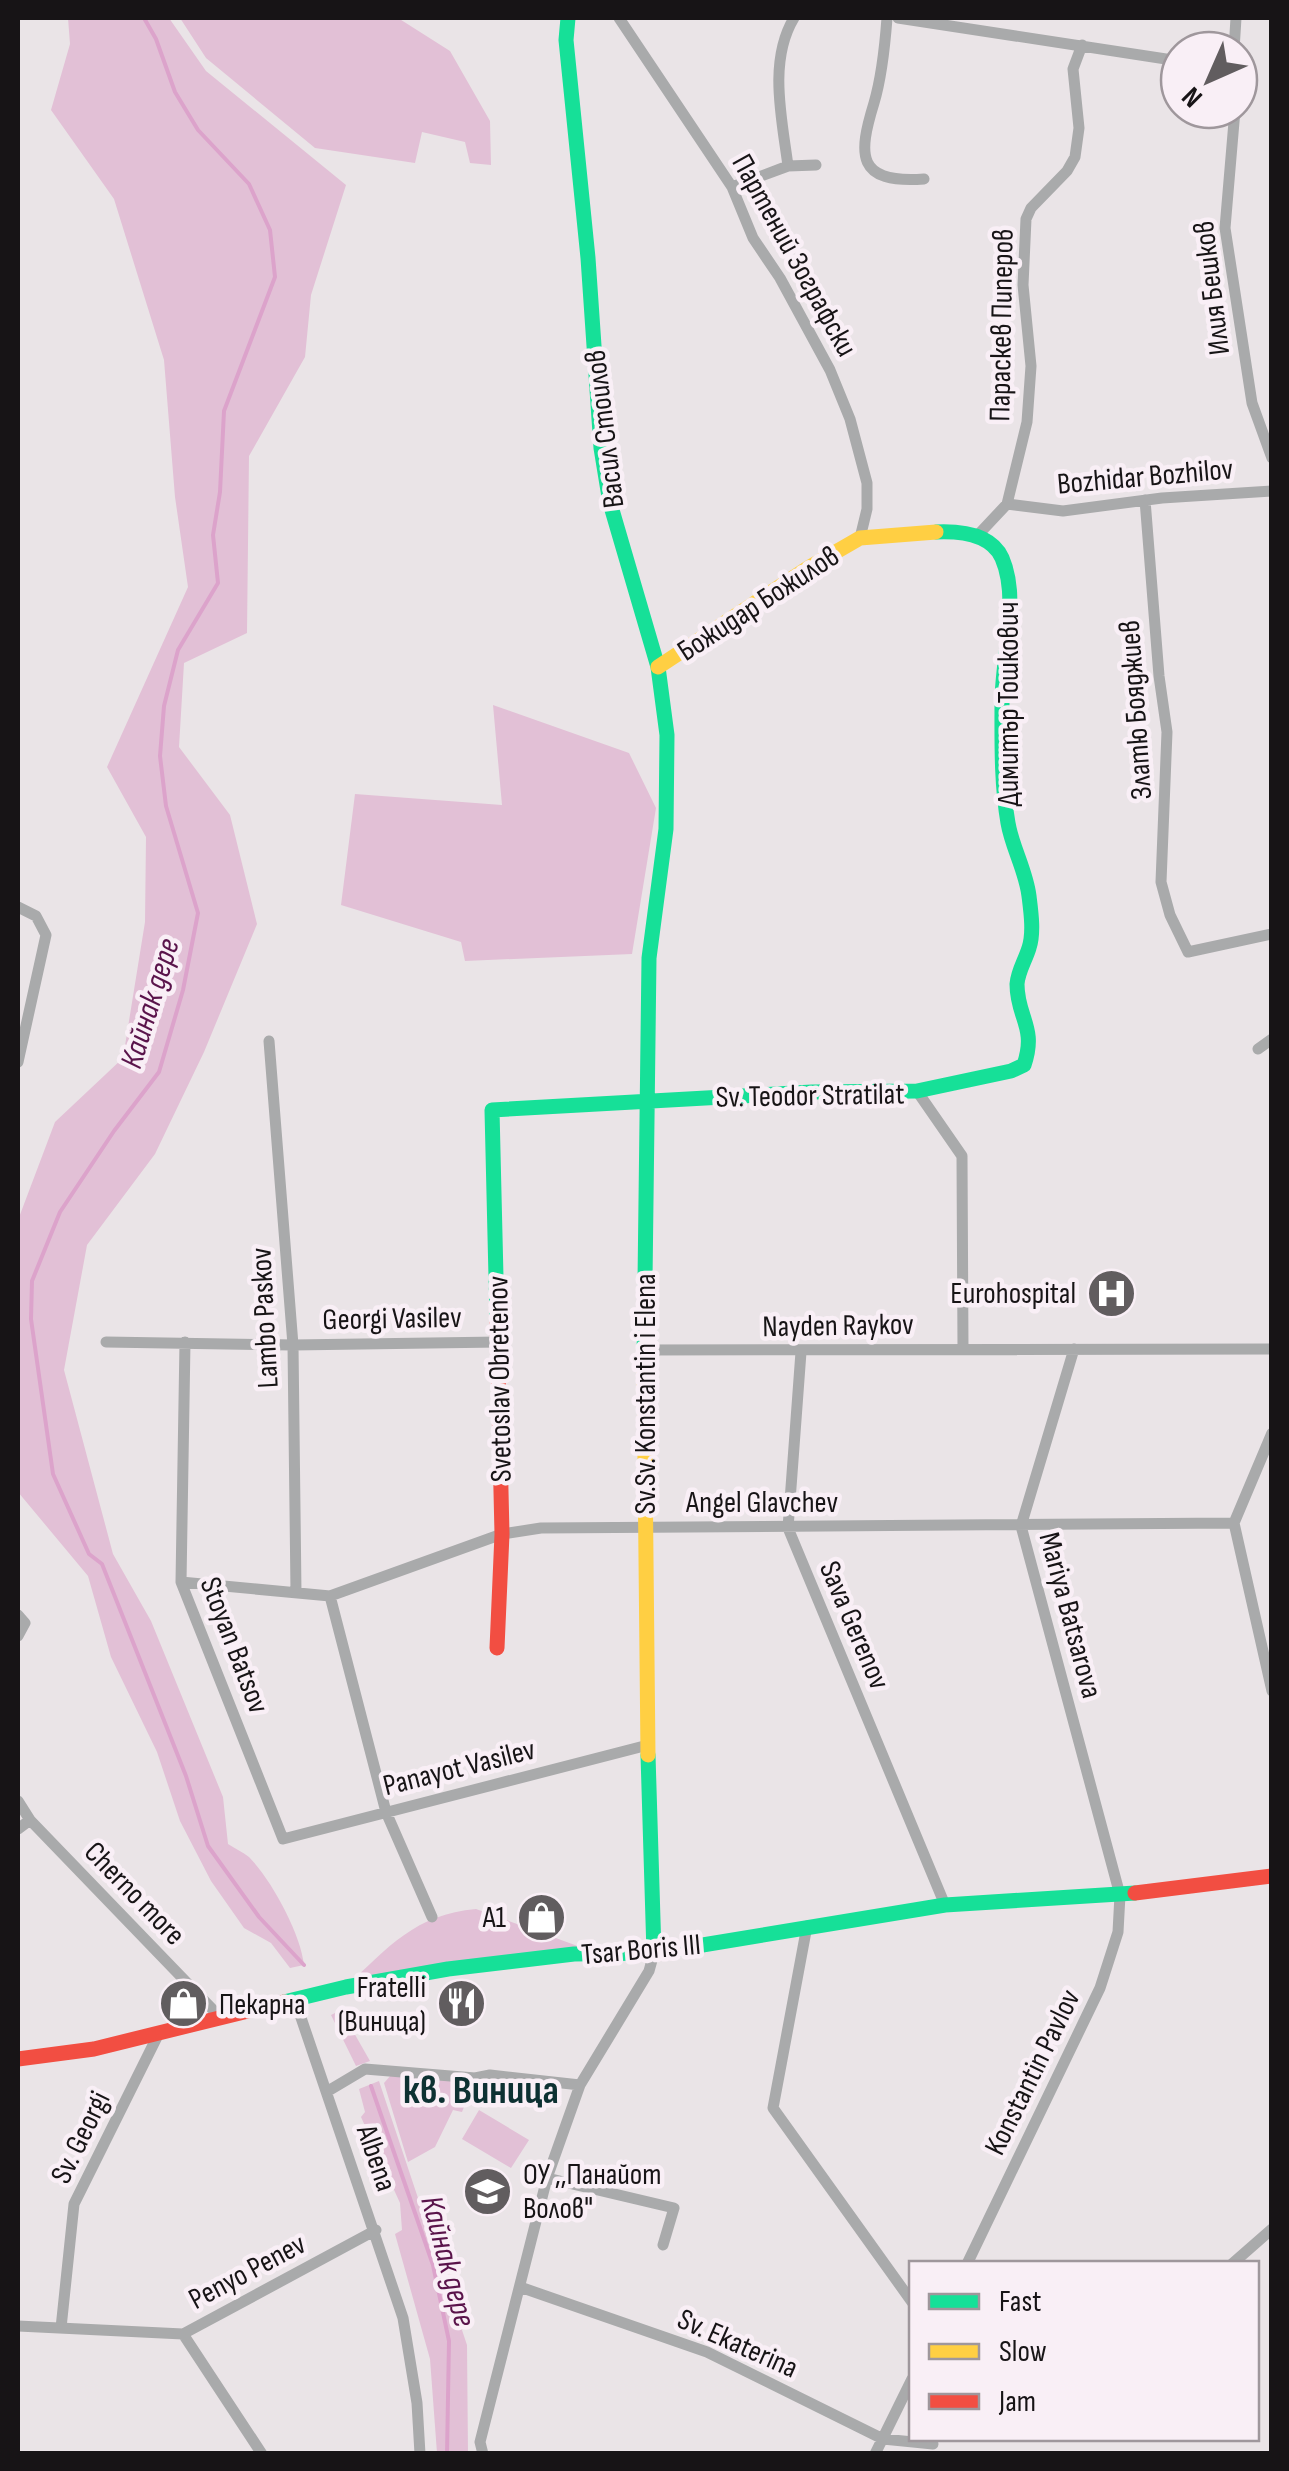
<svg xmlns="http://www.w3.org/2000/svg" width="1289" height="2471" viewBox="0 0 1289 2471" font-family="'Sofia Sans Condensed',sans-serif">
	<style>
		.green { fill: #e2c0d6 }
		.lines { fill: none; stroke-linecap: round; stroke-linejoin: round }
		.stream { stroke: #dca3cb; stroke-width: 4 }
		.street { stroke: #a9aaab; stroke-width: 11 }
		.fast { stroke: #16e098; stroke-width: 15 }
		.slow { stroke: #ffcf43; stroke-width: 15 }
		.jam { stroke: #f24e42; stroke-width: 15 }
		.labels { text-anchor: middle; stroke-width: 9; stroke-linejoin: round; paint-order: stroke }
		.street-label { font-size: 30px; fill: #171416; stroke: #f9eff6 }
		.poi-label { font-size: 30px; fill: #171416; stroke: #f9eff6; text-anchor: end }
		.water-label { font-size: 32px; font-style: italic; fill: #5a144b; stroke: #f9eff6 }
		.district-label { font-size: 40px; font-weight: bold; fill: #0d3132; stroke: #f9eff6 }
	</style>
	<rect width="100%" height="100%" fill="#eae4e7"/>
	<!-- green -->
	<path class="green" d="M68,18H169L206,71L346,185L311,295L305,357L249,456L247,633L184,663L179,747L230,815L257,924L204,1052L155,1154L87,1245L64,1370L113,1554L151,1621L223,1797L228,1844C234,1848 243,1852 249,1857C271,1879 301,1934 304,1965L290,1968L271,1943L244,1928L211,1881L180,1821L157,1752L111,1657L88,1576L18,1492V1220L55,1122L123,1058L145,922L146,837L107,767L188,587L175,497L164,360L114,199L51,110L70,44Z
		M180,18H398L450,51L490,121L491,165L470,163L465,142L422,132L415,163L315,148L206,58Z
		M493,705L629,753L656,808L632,954L465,961L461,942L341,905L355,794L502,805Z
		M476,1909L597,1953L346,1987C388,1947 416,1914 476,1909Z
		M341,2010L370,2061L356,2066L331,2015Z
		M391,2075L474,2081L462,2112L453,2110L435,2147L408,2162L384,2083Z
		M379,2081L467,2345L468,2453H437L430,2359L395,2234L402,2230L400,2203L361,2117L365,2112L359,2089Z
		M479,2110L529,2140L511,2168L462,2139Z"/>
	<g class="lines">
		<!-- stream -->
		<path class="stream" d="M144,18L156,39L175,92L198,130L249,184L270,230L275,277L224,411L220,492L213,535L218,583L178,650L164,706L160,756L166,806L198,913L183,990L159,1072L114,1131L60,1212L32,1281L31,1319L53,1474L89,1554L102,1564L186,1776L208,1846L259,1917L304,1965
			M371,2086L433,2265L449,2341L447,2454"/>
		<!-- street -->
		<path class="street" d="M619,18L732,187L753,238L780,278L830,370L850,419L867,483V509L860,538
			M887,18C885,45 882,76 874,103C858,155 856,184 924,179
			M898,18L1179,61
			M1234,50L1236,18
			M1235,110L1225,228L1252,403L1272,458
			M788,166C782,119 768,61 794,18
			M732,187L788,166L816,165
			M1145,500L1159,676L1167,732L1161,882L1170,915L1188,952L1272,934
			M1007,504L1027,422L1031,366L1023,285L1026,219L1031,208L1067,171L1075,157L1079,128L1073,69L1082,45
			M977,536L1007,504L1063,511L1162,498L1272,491
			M18,907L36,916L46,935L18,1062
			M269,1041L293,1345L296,1592
			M1258,1049L1272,1039
			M917,1091L962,1156L963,1348
			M106,1342L293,1345L499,1342
			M185,1342L181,1582L283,1839L648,1745
			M644,1350L1272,1349
			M801,1352L788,1528L945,1905
			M1272,1433L1234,1523L1272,1691
			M181,1582L330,1596L502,1534L541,1528L1234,1523
			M330,1596L386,1812L432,1917
			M18,1615L25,1623L18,1636
			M18,1801L30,1820L220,2017
			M18,1829L30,1820
			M807,1926L773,2108L912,2302
			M295,2000L403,2318L417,2403L420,2454
			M328,2091L365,2069L475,2078L490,2075L580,2085
			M547,2178L674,2208L663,2245
			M967,2264L1100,1988L1118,1932L1120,1895L1021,1526L1074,1349
			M1232,2264L1272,2229
			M520,2287L707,2352L883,2439L933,2444
			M18,2326L183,2334L376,2230
			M61,2328L74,2204L159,2033
			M183,2334L262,2454
			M483,2454L480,2442L547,2178L580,2085L649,1971L654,1953
			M875,2454L912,2379"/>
		<!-- fast -->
		<path class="fast" d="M568,18L566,40L588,258L601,448L610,503L658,667L667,735L666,829L649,958L644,1363
			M497,1319L492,1110L812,1092L917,1091L1011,1071L1024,1065C1037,1027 1017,1018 1017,984C1018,971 1025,961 1029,948C1034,933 1031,912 1029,896C1026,871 1012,847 1008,823C1001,783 1002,741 1002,701C1002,659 1020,599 1002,558C991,534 959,531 936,532
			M648,1755L654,1953
			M284,2002L346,1987L448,1969L574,1954L654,1953L945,1905L1135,1893"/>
		<!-- slow -->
		<path class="slow" d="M658,667L808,568L860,538L936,532
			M644,1363L648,1755"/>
		<!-- jam -->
		<path class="jam" d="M497,1319L502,1534L497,1648
			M1135,1893L1272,1876
			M18,2059L94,2049L284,2002"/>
	</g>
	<!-- icons -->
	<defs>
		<symbol id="hospital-disc" viewBox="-11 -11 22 22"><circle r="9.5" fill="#615d5f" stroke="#f9eff6"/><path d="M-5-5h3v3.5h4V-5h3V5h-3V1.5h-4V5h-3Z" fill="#fff"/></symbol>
		<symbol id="shop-disc" viewBox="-11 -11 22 22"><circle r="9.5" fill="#615d5f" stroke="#f9eff6"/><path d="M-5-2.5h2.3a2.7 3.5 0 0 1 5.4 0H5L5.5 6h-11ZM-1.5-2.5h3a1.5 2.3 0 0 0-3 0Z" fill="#fff"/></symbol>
		<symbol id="restaurant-disc" viewBox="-11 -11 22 22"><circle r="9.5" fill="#615d5f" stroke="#f9eff6"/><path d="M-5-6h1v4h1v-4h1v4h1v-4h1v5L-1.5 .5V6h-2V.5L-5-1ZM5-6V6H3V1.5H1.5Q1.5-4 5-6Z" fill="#fff"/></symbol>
		<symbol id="school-disc" viewBox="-11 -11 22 22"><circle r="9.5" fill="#615d5f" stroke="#f9eff6"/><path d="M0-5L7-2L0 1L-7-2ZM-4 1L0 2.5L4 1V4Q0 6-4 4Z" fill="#fff"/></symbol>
	</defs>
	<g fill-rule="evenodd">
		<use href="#hospital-disc" x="1084" y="1266" width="55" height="55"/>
		<use href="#shop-disc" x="514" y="1890" width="55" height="55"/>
		<use href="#shop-disc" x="156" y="1976" width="55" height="55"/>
		<use href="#restaurant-disc" x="434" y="1976" width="55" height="55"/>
		<use href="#school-disc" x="460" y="2164" width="55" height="55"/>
	</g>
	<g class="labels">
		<!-- street labels -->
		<g class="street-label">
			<text transform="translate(795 255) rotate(61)" y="10">Партений Зографски</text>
			<text transform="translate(1211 288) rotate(-97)" y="10">Илия Бешков</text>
			<text transform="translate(1001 325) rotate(-89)" y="10">Параскев Пиперов</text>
			<text transform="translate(604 429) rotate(-97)" y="10">Васил Стоилов</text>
			<text transform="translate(1145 476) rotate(-5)" y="10">Bozhidar Bozhilov</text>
			<text transform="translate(758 603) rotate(-33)" y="10">Божидар Божилов</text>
			<text transform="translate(1008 704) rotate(-90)" y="10">Димитър Тошкович</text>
			<text transform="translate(1135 710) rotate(-94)" y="10">Златю Бояджиев</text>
			<text transform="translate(810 1095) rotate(-1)" y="10">Sv. Teodor Stratilat</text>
			<text transform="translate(264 1318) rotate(-93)" y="10">Lambo Paskov</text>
			<text transform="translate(392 1318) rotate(-1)" y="10">Georgi Vasilev</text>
			<text transform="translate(838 1325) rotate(-1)" y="10">Nayden Raykov</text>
			<text transform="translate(499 1379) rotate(-91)" y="10">Svetoslav Obretenov</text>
			<text transform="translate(645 1394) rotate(-90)" y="10">Sv.Sv. Konstantin i Elena</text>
			<text x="762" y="1512">Angel Glavchev</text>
			<text transform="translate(1071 1615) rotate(75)" y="10">Mariya Batsarova</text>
			<text transform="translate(855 1625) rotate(67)" y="10">Sava Gerenov</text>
			<text transform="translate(235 1645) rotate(69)" y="10">Stoyan Batsov</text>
			<text transform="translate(459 1767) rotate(-14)" y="10">Panayot Vasilev</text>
			<text transform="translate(135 1893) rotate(46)" y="10">Cherno more</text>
			<text transform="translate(641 1949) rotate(-5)" y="10">Tsar Boris III</text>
			<text transform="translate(1032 2072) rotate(-64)" y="10">Konstantin Pavlov</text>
			<text transform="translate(80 2137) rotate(-64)" y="10">Sv. Georgi</text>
			<text transform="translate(377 2158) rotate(71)" y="10">Albena</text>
			<text transform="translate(247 2271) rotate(-28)" y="10">Penyo Penev</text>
			<text transform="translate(738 2343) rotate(24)" y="10">Sv. Ekaterina</text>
		</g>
		<!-- poi labels -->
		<g class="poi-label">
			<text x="1076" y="1303">Eurohospital</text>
			<text x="506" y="1927">A1</text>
			<text x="426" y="1997">Fratelli<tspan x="426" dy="34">(Виница)</tspan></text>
			<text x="219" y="2014" text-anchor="start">Пекарна</text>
			<text x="523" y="2184" text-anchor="start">ОУ ,,Панайот<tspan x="523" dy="34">Волов"</tspan></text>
		</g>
		<!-- water labels -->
		<g class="water-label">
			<text transform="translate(149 1003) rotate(-73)" y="11">Кайнак дере</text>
			<text transform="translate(449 2261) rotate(75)" y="11">Кайнак дере</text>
		</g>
		<!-- district labels -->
		<g class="district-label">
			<text x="481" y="2103">кв. Виница</text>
		</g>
	</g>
	<!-- border -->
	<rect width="1289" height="2471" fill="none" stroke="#171416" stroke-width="40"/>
	<!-- legend -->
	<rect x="909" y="2261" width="350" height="180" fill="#f9eff6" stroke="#9f979c" stroke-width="2.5"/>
	<rect x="929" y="2294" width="50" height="15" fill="#16e098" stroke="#9f979c" stroke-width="2.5"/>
	<text x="999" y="2311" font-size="30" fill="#171416">Fast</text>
	<rect x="929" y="2344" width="50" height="15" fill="#ffcf43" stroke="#9f979c" stroke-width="2.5"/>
	<text x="999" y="2361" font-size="30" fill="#171416">Slow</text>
	<rect x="929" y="2394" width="50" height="15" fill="#f24e42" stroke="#9f979c" stroke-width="2.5"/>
	<text x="999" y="2411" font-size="30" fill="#171416">Jam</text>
	<!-- north arrow -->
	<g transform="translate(1209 80) rotate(225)"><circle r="48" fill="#f9eff6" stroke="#9f979c" stroke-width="2.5"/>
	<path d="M0-8L18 38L0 25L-18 38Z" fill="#615d5f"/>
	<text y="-15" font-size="28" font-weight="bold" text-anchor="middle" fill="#171416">N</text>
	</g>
</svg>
